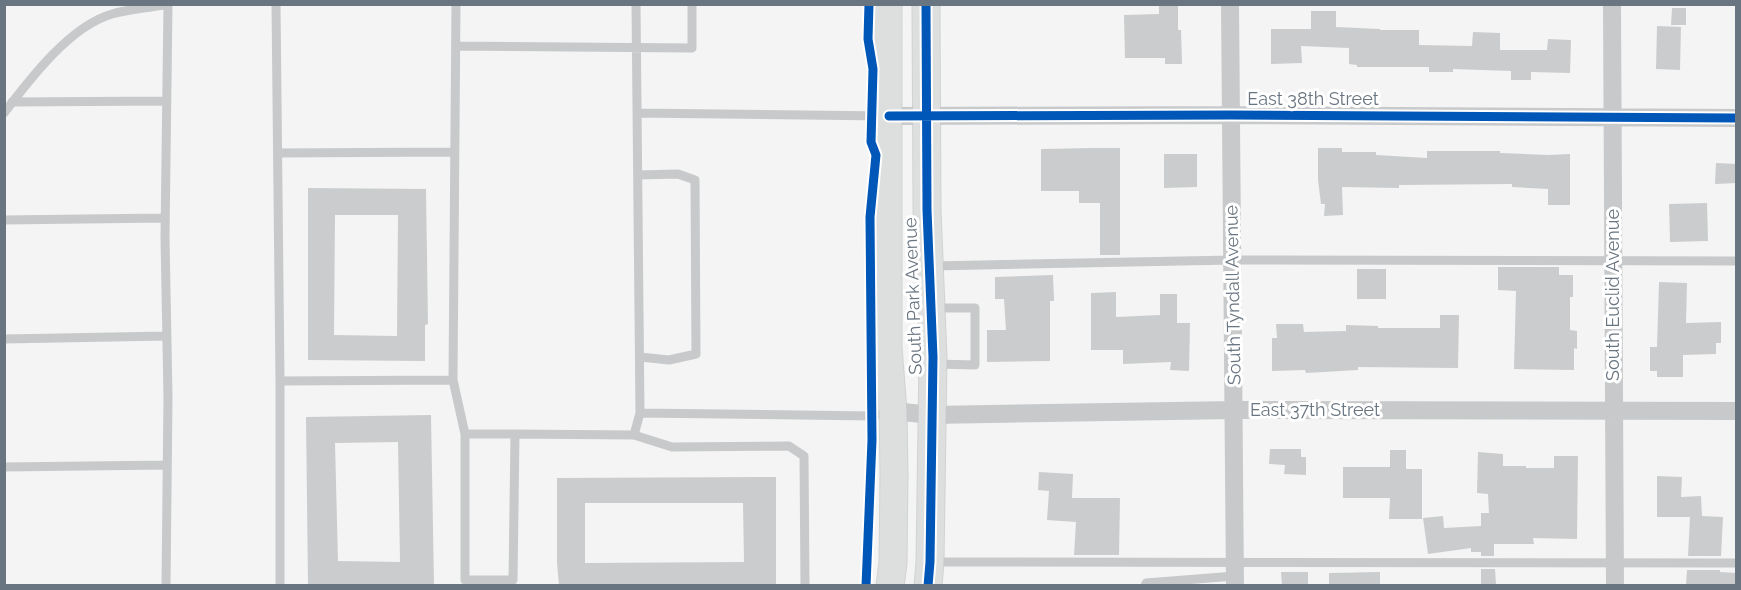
<svg xmlns="http://www.w3.org/2000/svg" width="1741" height="590" viewBox="0 0 1741 590" font-family="Raleway,sans-serif">
	<style>
		.building { fill: #cbcccd; fill-rule: evenodd }
		.lines { fill: none; stroke-linecap: round; stroke-linejoin: round }
		.secondary-casing { stroke: #d1d2d2; stroke-width: 29 }
		.service { stroke: #c7c9ca; stroke-width: 9 }
		.minor { stroke: #c7c9ca; stroke-width: 18 }
		.secondary { stroke: #dddede; stroke-width: 27 }
		.cycleway-casing { stroke: #fff; stroke-width: 13 }
		.cycleway { stroke: #0057b8; stroke-width: 9 }
		.labels { text-anchor: middle; stroke-width: 6; stroke-linejoin: round; paint-order: stroke }
		.street-label { font-size: 18px; fill: #697580; stroke: #fff }
	</style>
	<rect width="100%" height="100%" fill="#f4f4f4"/>
	<!-- building -->
	<path class="building" d="M1159,4H1178V30H1181L1182,64H1165V58H1125L1124,15L1159,14Z
		M1672,8H1686V25H1671Z
		M1311,11H1336V27L1380,29V30H1419V45L1472,46L1473,32L1500,33V50H1547L1548,39L1571,40L1570,73L1531,72V80H1511V71L1453,69V72H1429V67H1357V65L1349,64V48L1301,46L1302,63L1271,64V29H1311Z
		M1657,26L1681,27L1680,70L1656,69Z
		M1093,148H1120V255H1100V203H1079V191H1041V149Z
		M1318,148H1342V152H1376V155L1427,158V151H1500V153L1548,155L1570,154V205H1548V189L1512,187V184L1399,185V188L1342,187L1343,215L1324,216L1325,204H1321L1318,180Z
		M1164,154H1197V187L1164,188Z
		M1716,163L1737,164V183L1715,184Z
		M308,188L426,189L428,324L425,325V361L308,360ZM335,215H398L397,336L334,335Z
		M1707,203L1708,241L1670,242L1669,204Z
		M1498,267H1559V275H1573V297H1570V330L1577,331V349L1574,348V370L1514,369L1516,291L1498,290Z
		M1357,269H1386V299H1357Z
		M1053,275L1054,301H1050V361L987,362V330H1006L1004,299H995V277Z
		M1659,282L1687,283L1686,323L1721,322V343H1716V354L1683,355V377H1657V371H1650V347H1657Z
		M1116,292V317L1160,315V294H1177V323H1190L1189,371L1170,370L1171,362L1123,364V350H1091V293Z
		M1440,315H1459L1458,368L1358,367V370L1306,373L1305,370L1272,371V338H1277L1276,324H1303L1304,332L1346,331V325L1378,326V328H1440Z
		M431,415L434,585H308L306,417ZM398,442L400,562L338,561L335,443Z
		M1270,449H1301V457H1306V475L1284,474L1285,465L1269,464Z
		M1390,450H1406V469H1422V519H1389L1390,498H1343V467H1390Z
		M1478,452L1503,454V466H1526V468H1554V456H1578L1577,539L1533,538L1534,544H1494V556H1481V552H1471V548L1428,554L1423,518L1443,516L1444,528L1481,526V513H1489L1488,494L1477,493Z
		M1039,472L1073,474L1072,498H1120L1119,555H1074L1076,522L1047,520L1049,491L1038,490Z
		M1657,476L1682,477L1681,497L1701,496L1702,516L1723,517L1721,556H1688L1690,517H1657Z
		M776,477V585H559L557,563V478ZM585,503H743L744,562L585,563Z
		M1481,569H1495L1496,585H1481Z
		M1687,570H1720V572L1737,573V585H1686Z
		M1281,572H1308V585H1282Z
		M1380,572V585H1329V573Z"/>
	<g class="lines">
		<defs>
			<path id="secondary" d="M888,4V347L893,411L894,475L893,563L890,586
				M926,4L927,210L933,357L930,562L928,586"/>
		</defs>
		<!-- secondary casing -->
		<use href="#secondary" class="secondary-casing"/>
		<!-- service -->
		<path class="service" d="M276,4L280,381V586
			M456,4L453,380L465,434
			M636,4L640,413L872,416L891,412
			M456,46L692,48V4
			M12,102L167,101
			M4,113C30,79 70,26 112,14C130,9 149,8 167,4
			M637,113L887,116
			M278,153L454,152
			M638,175L678,174L695,180L696,354L669,360L640,357
			M4,220L165,218
			M932,266L1233,260L1736,261
			M935,308H975V365L935,364
			M4,339L167,336
			M280,381L453,380
			M515,434H465V580H513L515,434L634,435L672,447L789,446L804,456L805,586
			M634,435L640,413
			M4,467L167,465
			M932,562L1736,563
			M166,586L168,397L165,237L168,4
			M1145,586L1146,583L1235,576"/>
		<!-- minor -->
		<path class="minor" d="M1230,4L1235,586
			M1612,4L1615,586
			M889,116L1231,115L1736,118
			M893,411L932,415L1235,410L1736,411"/>
		<!-- secondary -->
		<use href="#secondary" class="secondary"/>
		<defs>
			<path id="cycleway" d="M926,4L927,210L933,357L930,562L928,586
				M889,116L1231,115L1736,118
				M866,586L872,440L870,217L876,155L871,142L873,69L868,39L869,4"/>
		</defs>
		<!-- cycleway casing -->
		<use href="#cycleway" class="cycleway-casing"/>
		<!-- cycleway -->
		<use href="#cycleway" class="cycleway"/>
	</g>
	<g class="labels">
		<!-- street labels -->
		<g class="street-label">
			<text x="1313" y="105">East 38th Street</text>
			<text transform="translate(1233 295) rotate(-91)" y="6">South Tyndall Avenue</text>
			<text transform="translate(1613 295) rotate(-90)" y="6">South Euclid Avenue</text>
			<text transform="translate(913 296) rotate(-92)" y="6">South Park Avenue</text>
			<text x="1315" y="416">East 37th Street</text>
		</g>
	</g>
	<!-- border -->
	<rect width="1741" height="590" fill="none" stroke="#697580" stroke-width="12"/>
</svg>
